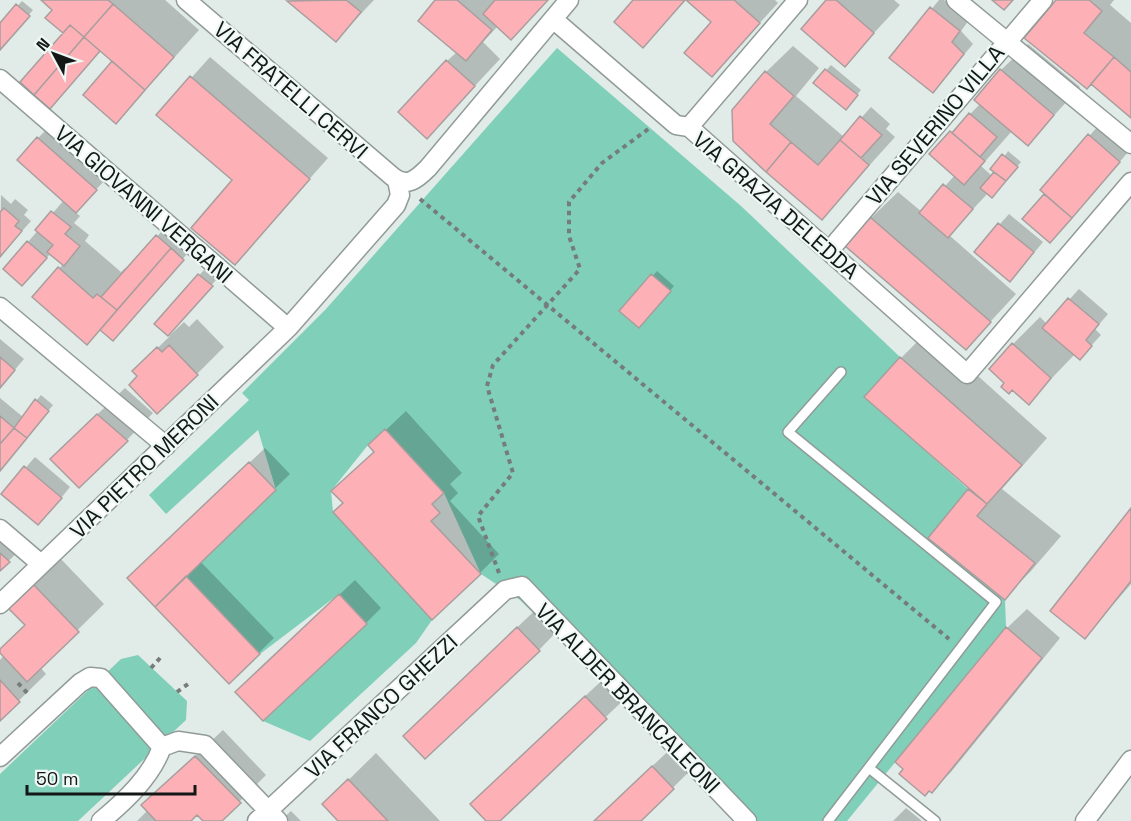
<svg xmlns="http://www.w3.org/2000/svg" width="1131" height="821" viewBox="0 0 1131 821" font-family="'Space Grotesk',sans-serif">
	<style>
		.green { fill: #7fcfb9 }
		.shadow { fill: #0003 }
		.building { fill: #fdb0b5; stroke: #a89e9e; stroke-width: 1.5 }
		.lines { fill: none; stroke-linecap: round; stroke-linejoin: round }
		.lane-casing { stroke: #919b98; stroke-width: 12 }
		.street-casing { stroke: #919b98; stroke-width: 21 }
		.path { stroke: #757c7a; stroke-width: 4; stroke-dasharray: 4.5 4.5; stroke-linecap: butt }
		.lane { stroke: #fff; stroke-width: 9 }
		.street { stroke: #fff; stroke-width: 18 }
		.labels { text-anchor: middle; stroke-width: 4.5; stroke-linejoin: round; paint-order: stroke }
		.street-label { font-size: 22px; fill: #131716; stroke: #eef8f5 }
	</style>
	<rect width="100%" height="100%" fill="#e1ebe8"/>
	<!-- green -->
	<path class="green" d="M557,48L741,206L900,357L865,397L968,489L928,538L1005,600L1006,627L847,821H744L520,600L481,574L444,493L385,430L368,445L331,491L333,512L432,620L416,643L310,741L263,721L367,624L339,594L260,654L186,576L276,490L258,430L166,514L149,495L249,400L242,393L326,309Z
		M138,655L187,701L186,720L78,821H0V774L121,659Z"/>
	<!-- shadow -->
	<path class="shadow" d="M43,0H165L199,30L155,79L114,61L100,49L54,102L65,33L54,9Z
		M290,0H374L336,40Z
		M437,0H548L511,38L498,26L483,42L500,59L427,137L447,61L457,52Z
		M635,0H686L643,46Z
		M688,0H775L778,3L712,75L714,22Z
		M828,0H894L900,5L845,64Z
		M939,0H944L969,20L961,31L973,44L942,81L892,58Z
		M1058,0H1114L1110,5L1131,23V116Z
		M22,1L33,10L0,49V26Z
		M1028,44L1080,87L1028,144L1012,131L981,166L992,176L1008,151L1021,162L996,191L988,193L949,235L1016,294L966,348L871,218L898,192L922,212L955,175L931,154L980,104L1001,70Z
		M793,46L819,68L796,96L844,137L871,107L890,124L886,129L895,137L822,218L734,140L766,72Z
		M210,57L328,158L235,263L234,180L158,115Z
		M831,65L861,90L850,103L815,83Z
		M1099,125L1129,151L1060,231L1025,219L1046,194L1042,190Z
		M48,128L106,179L75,212L80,216L74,223L89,235L85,241L121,272L125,268L128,270L161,232L187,254L113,339L101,329L59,268L64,264L51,253L32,274L28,242L64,200L38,138Z
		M1,195L11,204L15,199L28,210L24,215L31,221L0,256Z
		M1009,214L1043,242L1020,270L976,251Z
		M204,270L216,280L168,334L170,335L184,322L189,327L197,319L224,347L197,374L139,376L134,371L170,336L156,324Z
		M657,271L674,286L643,322L621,311Z
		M1079,289L1108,314L1095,329L1101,335L1089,348L1075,354L1029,402L1006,383L1013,344L1040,317L1047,324Z
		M928,331L1047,438L1002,489L1061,536L1031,571L1005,598L930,538L970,489L901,358Z
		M0,339L24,359L0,387Z
		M125,388L153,413L127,440L79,432Z
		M41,395L53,405L0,470V398L23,417Z
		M406,411L462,473L450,484L458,493L450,501L499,554L480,573L344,503L352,472L375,451L370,445Z
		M265,448L290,474L200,561L274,638L229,682L144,563Z
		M35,457L70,487L48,514L3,494Z
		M1131,510V584L1085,637Z
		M0,534L19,551L0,569Z
		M60,558L104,604L40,667L46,674L0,719V660L27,625L9,607Z
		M355,580L381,608L366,623L252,677Z
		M545,601L565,623L539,650L431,709Z
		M1027,609L1060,638L951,772L932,791L897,761L1007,628Z
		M613,670L633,691L497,821H488L499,777Z
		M223,730L266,775L220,821H205L197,813L189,821H137L148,810L143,805Z
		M680,740L700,761L639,821H594Z
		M376,753L440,821H340L324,804Z
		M906,808L922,821H893Z
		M291,811L301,821H280Z"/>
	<!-- building -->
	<path class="building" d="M41,0H108L113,4L84,37L70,25L63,33L45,18L52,10Z
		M346,0L361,12L336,42L287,1Z
		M435,0H457L492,30L466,61L418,21Z
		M495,0H548L511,40L483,14Z
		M633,0H685L643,48L614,22Z
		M686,0H734L760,23L712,77L684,53L711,22Z
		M826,0H836L874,33L845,67L801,29Z
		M992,0H1013L1004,10Z
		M1056,0H1089L1102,11L1084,33L1114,57L1087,89L1024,38Z
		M16,4L30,16L0,50V23Z
		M113,4L174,57L145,90L84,37Z
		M930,7L960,31L952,42L964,54L933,93L889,58Z
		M70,25L84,37L34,95L20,82Z
		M84,37L100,51L50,109L34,95Z
		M1114,57L1131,72V118L1091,84Z
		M446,60L475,86L427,139L398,112Z
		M112,61L145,90L116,124L83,95Z
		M825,69L858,95L846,110L813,83Z
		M1000,69L1054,115L1028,146L974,100Z
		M765,71L794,96L770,124L791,142L766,172L733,141L732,110Z
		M190,76L310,179L235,265L191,228L232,180L156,115Z
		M969,113L997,137L980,157L952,133Z
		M860,116L882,135L861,158L840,140Z
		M950,131L985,161L964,185L929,154Z
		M1088,134L1120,162L1072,218L1040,190Z
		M37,137L97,190L76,213L17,160Z
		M840,140L869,165L822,220L766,172L791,142L818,165Z
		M1002,154L1018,167L1006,181L990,169Z
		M994,172L1006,181L992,198L980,188Z
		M943,184L973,209L948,238L919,213Z
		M1044,194L1072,218L1050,243L1022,219Z
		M4,208L19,221L15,226L22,231L0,257V212Z
		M51,211L71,227L65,234L80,246L64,266L47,252L53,245L35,230Z
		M870,217L991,322L966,350L845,246Z
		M998,223L1034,252L1010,282L974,252Z
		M156,235L171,248L117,310L101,297Z
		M27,241L47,258L22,286L3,269Z
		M171,248L184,260L113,341L100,330Z
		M58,267L93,298L97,294L117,310L87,345L32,297Z
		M198,274L213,286L168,336L154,324Z
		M651,274L671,291L639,328L619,311Z
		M1068,298L1099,324L1086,340L1092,346L1080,360L1042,328Z
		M1012,343L1051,378L1029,405L1012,390L1009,394L1001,387L1004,383L989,369Z
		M169,345L198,375L157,414L129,385L137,376L132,371L157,347L162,352Z
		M0,357L15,370L0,388Z
		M900,357L1022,465L987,504L864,397Z
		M35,399L49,411L27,438L14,428Z
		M97,414L128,441L79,488L50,459Z
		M0,416L14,428L0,444Z
		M14,428L27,438L0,471V444Z
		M385,429L444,493L432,504L440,513L431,521L481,574L432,620L333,512L343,503L331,491L374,452L368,445Z
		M249,462L276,490L155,607L127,578Z
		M24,466L62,498L38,525L1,494Z
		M968,489L987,504L977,516L1035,563L1005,600L928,538Z
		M1131,508V581L1085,639L1050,611Z
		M0,553L10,562L0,571Z
		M186,576L260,654L229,684L155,607Z
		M32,583L79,632L27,682L0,653V649L25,625L7,607Z
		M339,594L367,624L263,721L235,692Z
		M517,627L540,651L425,759L403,736Z
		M1006,627L1042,658L932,793L929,791L925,796L899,774L903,769L895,762Z
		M0,680L20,702L0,721Z
		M585,696L607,719L500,821H486L470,804Z
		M195,756L241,803L222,821H203L197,815L191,821H156L141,805Z
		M652,766L674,789L641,821H594Z
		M348,779L388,821H338L322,804Z"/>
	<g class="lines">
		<defs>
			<path id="lane" d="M869,768L935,821
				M828,821L996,602L788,432L841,372"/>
			<path id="street" d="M186,0L393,177C407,188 417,179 428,168L569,0
				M956,0L1131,144
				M553,19L676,125L689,127L967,374L1131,182
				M0,79L288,328
				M689,127L798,0
				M829,251L1043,0
				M0,307L166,446
				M0,529L41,564
				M0,604L288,328L396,205L400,195L397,180
				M162,747L178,741L205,745L278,821
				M0,757L80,683L90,677L101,678L162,747C151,777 125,801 101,821
				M257,821L505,590L522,586L747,821
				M1085,821L1131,760"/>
		</defs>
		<!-- lane casing -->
		<use href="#lane" class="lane-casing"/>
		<!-- street casing -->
		<use href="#street" class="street-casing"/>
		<!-- path -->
		<path class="path" d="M420,199L949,639
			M499,573L478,516L513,473L487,386L493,365L580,269L569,236V202L602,163L651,127
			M151,668L161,657
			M18,683L29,695
			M177,692L188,684"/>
		<!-- lane -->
		<use href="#lane" class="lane"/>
		<!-- street -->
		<use href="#street" class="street"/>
	</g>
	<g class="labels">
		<!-- street labels -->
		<g class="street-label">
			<text transform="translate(291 90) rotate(41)" y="8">VIA FRATELLI CERVI</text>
			<text transform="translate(935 125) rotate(-50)" y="8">VIA SEVERINO VILLA</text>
			<text transform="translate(144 204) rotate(41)" y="8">VIA GIOVANNI VERGANI</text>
			<text transform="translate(776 205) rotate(41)" y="8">VIA GRAZIA DELEDDA</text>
			<text transform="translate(144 466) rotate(-44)" y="8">VIA PIETRO MERONI</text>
			<text transform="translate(628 698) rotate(46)" y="8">VIA ALDER BRANCALEONI</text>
			<text transform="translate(381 706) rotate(-43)" y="8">VIA FRANCO GHEZZI</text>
		</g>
	</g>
	<!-- north arrow -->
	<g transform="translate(54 54) rotate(311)" stroke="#eef8f5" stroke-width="4.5" paint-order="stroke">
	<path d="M0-4.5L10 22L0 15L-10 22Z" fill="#131716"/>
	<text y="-9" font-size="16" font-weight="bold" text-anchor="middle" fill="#131716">N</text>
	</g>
	<!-- scale -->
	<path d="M27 785v9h168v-9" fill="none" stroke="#131716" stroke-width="3"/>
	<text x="36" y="785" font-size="18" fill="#131716" stroke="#eef8f5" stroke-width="4.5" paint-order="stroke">50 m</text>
</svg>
